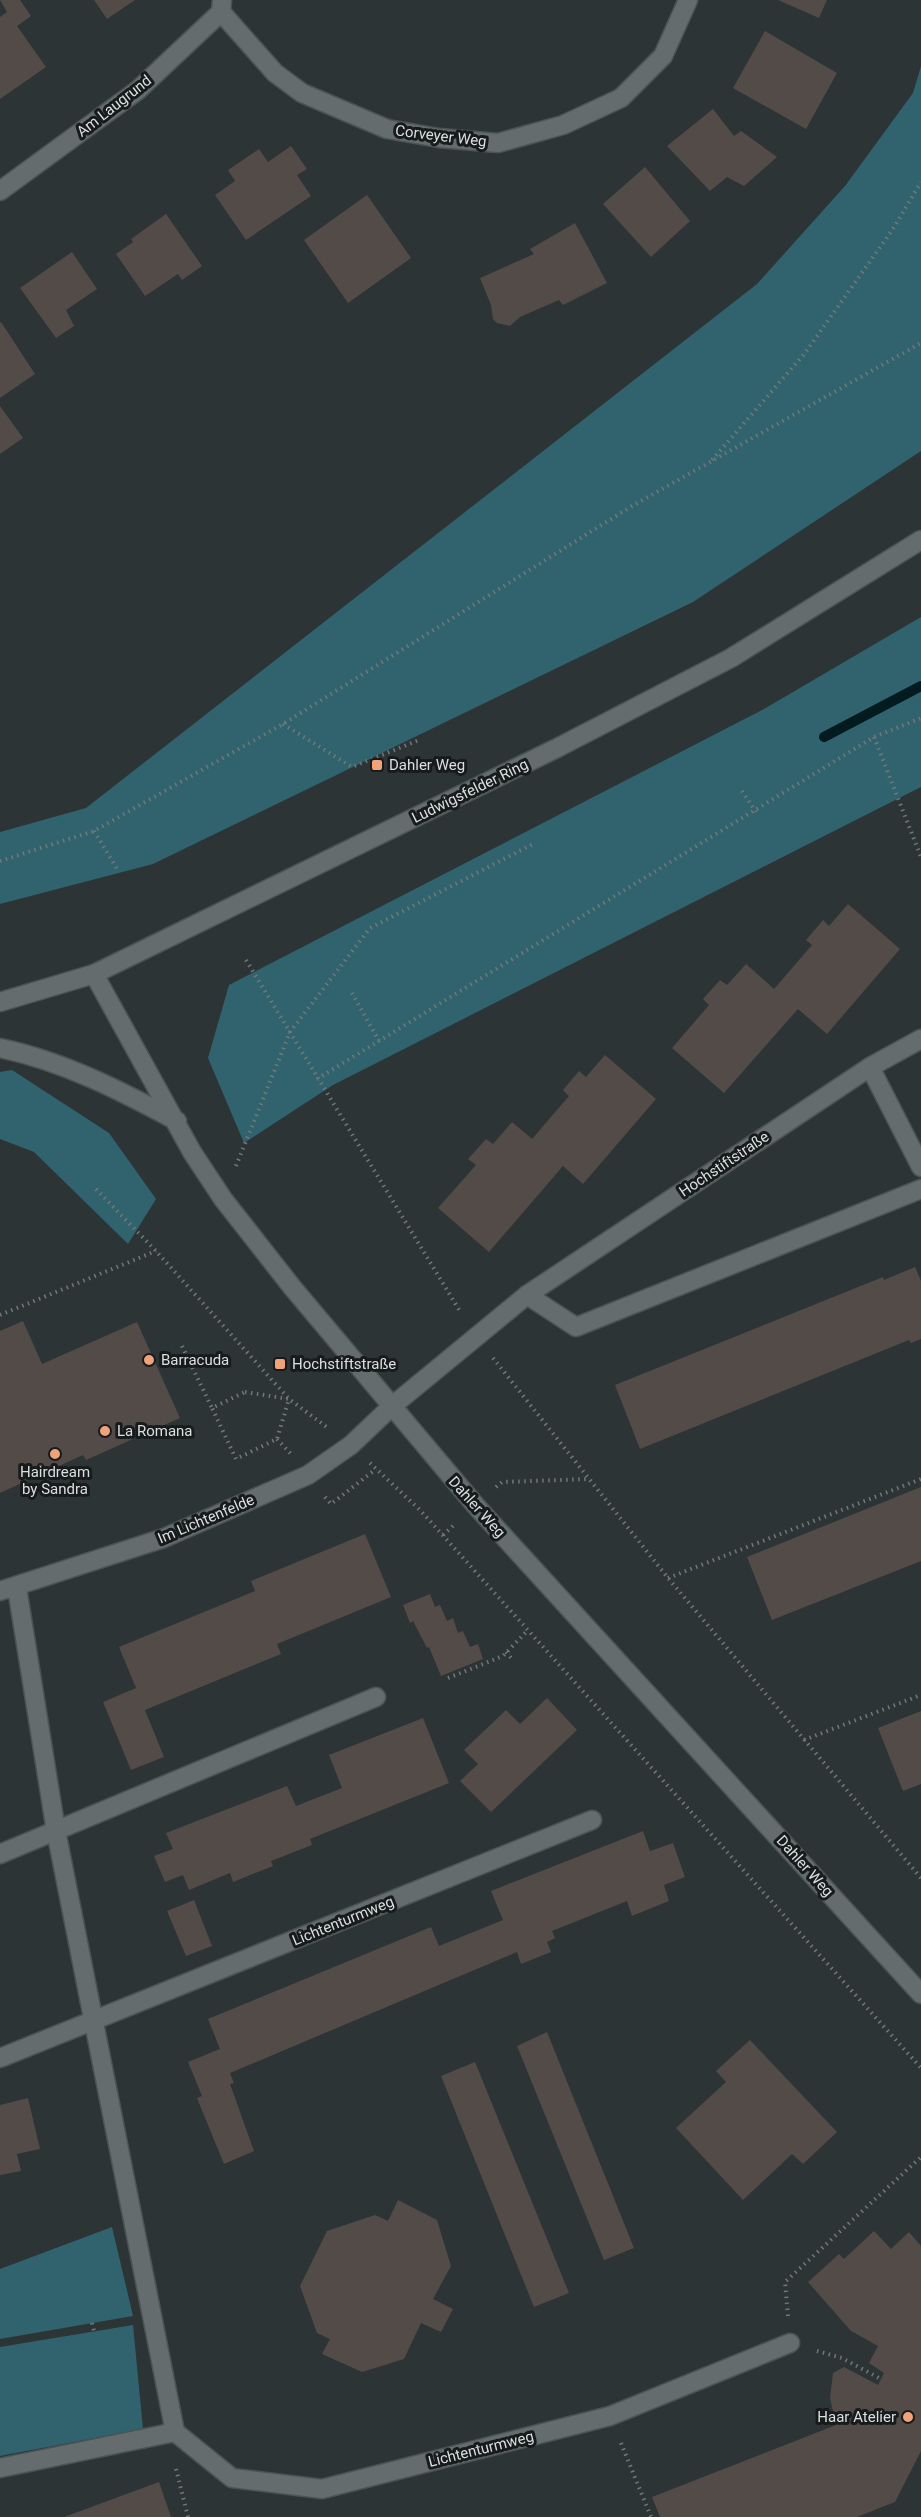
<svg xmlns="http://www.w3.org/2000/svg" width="921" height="2517" viewBox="0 0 921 2517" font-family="Roboto,sans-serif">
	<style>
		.green { fill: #30636e }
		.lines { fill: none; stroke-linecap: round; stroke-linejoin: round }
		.stream { stroke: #031a1e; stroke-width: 10 }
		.building { fill: #524b48 }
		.service-casing { stroke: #4c5354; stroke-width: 21 }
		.minor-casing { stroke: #4c5354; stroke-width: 21 }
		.tertiary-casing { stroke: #4c5354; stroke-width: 21 }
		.secondary-casing { stroke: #4c5354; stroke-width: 21 }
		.path { stroke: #72787a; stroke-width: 4; stroke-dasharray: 1.5 4.5; stroke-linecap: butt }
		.service { stroke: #646c6e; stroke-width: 18 }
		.minor { stroke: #646c6e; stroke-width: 18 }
		.tertiary { stroke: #646c6e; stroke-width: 18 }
		.secondary { stroke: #646c6e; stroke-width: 18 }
		.poi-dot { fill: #f0a27a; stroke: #181b1c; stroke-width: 2 }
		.labels { text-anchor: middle; stroke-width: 6; stroke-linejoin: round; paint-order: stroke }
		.street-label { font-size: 15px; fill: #dadfe0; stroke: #181b1c }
		.poi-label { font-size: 15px; fill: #dadfe0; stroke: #181b1c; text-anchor: start }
	</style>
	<rect width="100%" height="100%" fill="#2d3436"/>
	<!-- green -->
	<path class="green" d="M921,66V451L693,602L153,864L0,904V832L86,808L757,284L845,186L913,93Z
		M921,617V787L333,1085L244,1143L208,1058L229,985L764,709Z
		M12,1070L109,1133L156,1199L128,1244L34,1152L0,1139V1072Z
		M112,2227L133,2316L0,2339V2269Z
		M133,2325L143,2429L0,2456V2347Z"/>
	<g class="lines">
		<!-- stream -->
		<path class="stream" d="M824,737L921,686"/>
	</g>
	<!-- building -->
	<path class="building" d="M0,0H20L31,16L17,26L46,67L0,99V17L7,12Z
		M94,0H135L107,19Z
		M778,0H827L819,18Z
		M765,31L837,73L806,129L733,88Z
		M713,109L734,136L741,131L777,157L744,186L727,177L710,191L667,146Z
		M291,146L307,169L297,175L311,196L246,240L215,195L235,181L228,170L259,149L268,162Z
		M645,167L690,221L651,257L603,204Z
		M367,195L411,258L348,303L304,240Z
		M166,214L202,266L182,280L178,274L145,296L116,254L133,242L131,239Z
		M575,223L607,283L563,305L559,300L520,317L510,326L497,323L493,319L491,305L480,278L534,254L530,249Z
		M72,252L97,289L66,310L74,326L56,338L20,288Z
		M1,322L35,374L0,398V323Z
		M0,406L23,438L0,454Z
		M848,904L900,949L827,1034L798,1009L724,1093L672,1048L709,1005L703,999L720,980L727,985L746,964L774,989L812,945L806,940L823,920L829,926Z
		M605,1055L656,1099L583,1184L563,1166L489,1252L438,1208L476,1165L468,1159L486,1139L493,1144L512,1122L532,1139L569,1096L563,1090L579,1071L586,1077Z
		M915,1267L921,1281V1339L911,1343L909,1340L640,1449L615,1385L883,1277L884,1280Z
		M23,1321L42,1364L137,1322L180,1418L86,1460L83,1455L0,1493V1331Z
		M921,1487V1561L772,1620L747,1557Z
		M365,1534L391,1597L277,1644L281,1654L145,1710L164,1757L131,1770L103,1702L136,1688L119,1647L255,1591L251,1581Z
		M430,1594L435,1607L440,1605L447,1621L453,1618L458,1633L463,1631L470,1647L478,1644L483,1659L441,1676L429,1647L427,1648L413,1621L410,1623L403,1605Z
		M547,1698L577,1730L491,1812L460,1781L478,1764L464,1750L506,1710L520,1724Z
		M921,1711V1784L903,1791L878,1728Z
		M423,1718L449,1783L310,1839L312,1845L271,1861L273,1866L233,1882L230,1873L189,1890L183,1875L165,1882L154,1856L173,1849L166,1833L287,1786L296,1806L342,1788L329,1755Z
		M643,1831L650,1851L673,1843L685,1877L664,1885L669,1901L632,1916L627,1901L552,1931L555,1938L547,1942L551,1952L521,1964L517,1952L230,2073L234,2083L230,2084L254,2151L224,2164L197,2098L202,2096L188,2062L220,2049L208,2019L431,1927L439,1946L503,1920L491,1891Z
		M194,1900L212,1946L186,1956L167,1911Z
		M547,2032L634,2248L604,2260L517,2046Z
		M750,2040L837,2132L803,2164L792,2154L743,2200L676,2128L726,2082L716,2071Z
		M475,2062L569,2293L534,2307L441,2076Z
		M28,2098L40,2149L17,2154L21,2171L0,2175V2105Z
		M398,2200L437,2220L451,2266L433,2299L453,2309L441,2332L421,2323L404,2359L362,2372L322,2354L330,2339L317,2333L300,2286L327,2231L375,2215L388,2221Z
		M874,2231L891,2249L909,2232L921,2246V2451L895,2502L857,2517H660L652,2497L836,2425L830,2398L833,2373L844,2367L878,2385L884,2373L869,2363L878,2346L851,2331L808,2282L839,2254L844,2259Z
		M159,2482L171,2517H64Z"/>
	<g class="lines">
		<defs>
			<path id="service" d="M527,1295L576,1327L921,1189
				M0,1854L376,1697
				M0,2058L592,1820
				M0,2468L175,2432"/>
			<path id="minor" d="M222,0L221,12L275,73L302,93L387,129L439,138L498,143L563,125L621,98L663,56L688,0
				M0,191L138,90L221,12
				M870,1067L921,1167
				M17,1588L56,1831L175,2432L232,2478L322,2489L610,2416L790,2343
				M0,1591L164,1538L308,1475L351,1445L391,1407L527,1295L870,1067L921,1039"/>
			<path id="tertiary" d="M94,974L192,1152L223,1199L292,1287L476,1506L921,1994
				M0,1048C63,1061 121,1091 177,1121"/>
			<path id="secondary" d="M0,1002L94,974L557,748L731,658L921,540"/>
		</defs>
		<!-- service casing -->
		<use href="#service" class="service-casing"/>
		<!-- minor casing -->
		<use href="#minor" class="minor-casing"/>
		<!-- tertiary casing -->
		<use href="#tertiary" class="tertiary-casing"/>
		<!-- secondary casing -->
		<use href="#secondary" class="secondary-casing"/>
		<!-- path -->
		<path class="path" d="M712,460L805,353L893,229L921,182
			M283,724L352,767L419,740
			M874,737L921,857
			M742,791L756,812
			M94,831L119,872
			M0,861L94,831L283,724L632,506L921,343
			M246,960L461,1313
			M352,993L379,1041
			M317,1079L874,737L921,718
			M236,1166L290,1032L370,928L535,843
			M96,1189L156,1251L289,1399L328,1428
			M0,1315L156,1251
			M182,1346L212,1408
			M493,1358L668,1578L921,1878
			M245,1392L289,1399L277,1439L236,1459L212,1408Z
			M277,1439L291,1454
			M370,1463L421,1511L921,2068
			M496,1487L502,1482L589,1479
			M325,1497L331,1504L376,1469
			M443,1535L455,1524
			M668,1578L921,1479
			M506,1652L512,1659
			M448,1678L503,1656L528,1630
			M804,1740L921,1695
			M788,2316L785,2282L921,2157
			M92,2323L94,2331
			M817,2351L842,2358L881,2379
			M621,2443L651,2517
			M176,2469L188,2517"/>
		<!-- service -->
		<use href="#service" class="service"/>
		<!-- minor -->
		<use href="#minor" class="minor"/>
		<!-- tertiary -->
		<use href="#tertiary" class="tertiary"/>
		<!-- secondary -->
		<use href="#secondary" class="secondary"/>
	</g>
	<!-- markers -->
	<g class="poi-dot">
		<rect x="371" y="759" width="12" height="12" rx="3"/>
		<circle cx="149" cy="1360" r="6"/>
		<rect x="274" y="1358" width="12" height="12" rx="3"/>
		<circle cx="105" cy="1431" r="6"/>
		<circle cx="55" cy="1454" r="6"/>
		<circle cx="908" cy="2417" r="6"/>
	</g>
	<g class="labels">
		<!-- street labels -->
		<g class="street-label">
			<text transform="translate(114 106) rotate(-38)" y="5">Am Laugrund</text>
			<text transform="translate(441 136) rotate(7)" y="5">Corveyer Weg</text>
			<text transform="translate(470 791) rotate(-26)" y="5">Ludwigsfelder Ring</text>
			<text transform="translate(724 1164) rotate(-34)" y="5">Hochstiftstraße</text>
			<text transform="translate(477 1507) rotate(48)" y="5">Dahler Weg</text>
			<text transform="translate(206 1519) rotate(-23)" y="5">Im Lichtenfelde</text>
			<text transform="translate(805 1866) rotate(48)" y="5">Dahler Weg</text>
			<text transform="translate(343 1921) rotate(-22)" y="5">Lichtenturmweg</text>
			<text transform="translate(481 2449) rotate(-14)" y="5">Lichtenturmweg</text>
		</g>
		<!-- poi labels -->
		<g class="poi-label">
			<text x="389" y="770">Dahler Weg</text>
			<text x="161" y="1365">Barracuda</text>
			<text x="292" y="1369">Hochstiftstraße</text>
			<text x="117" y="1436">La Romana</text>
			<text x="55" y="1477" text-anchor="middle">Hairdream<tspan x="55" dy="17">by Sandra</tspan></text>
			<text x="896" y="2422" text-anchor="end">Haar Atelier</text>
		</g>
	</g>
</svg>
